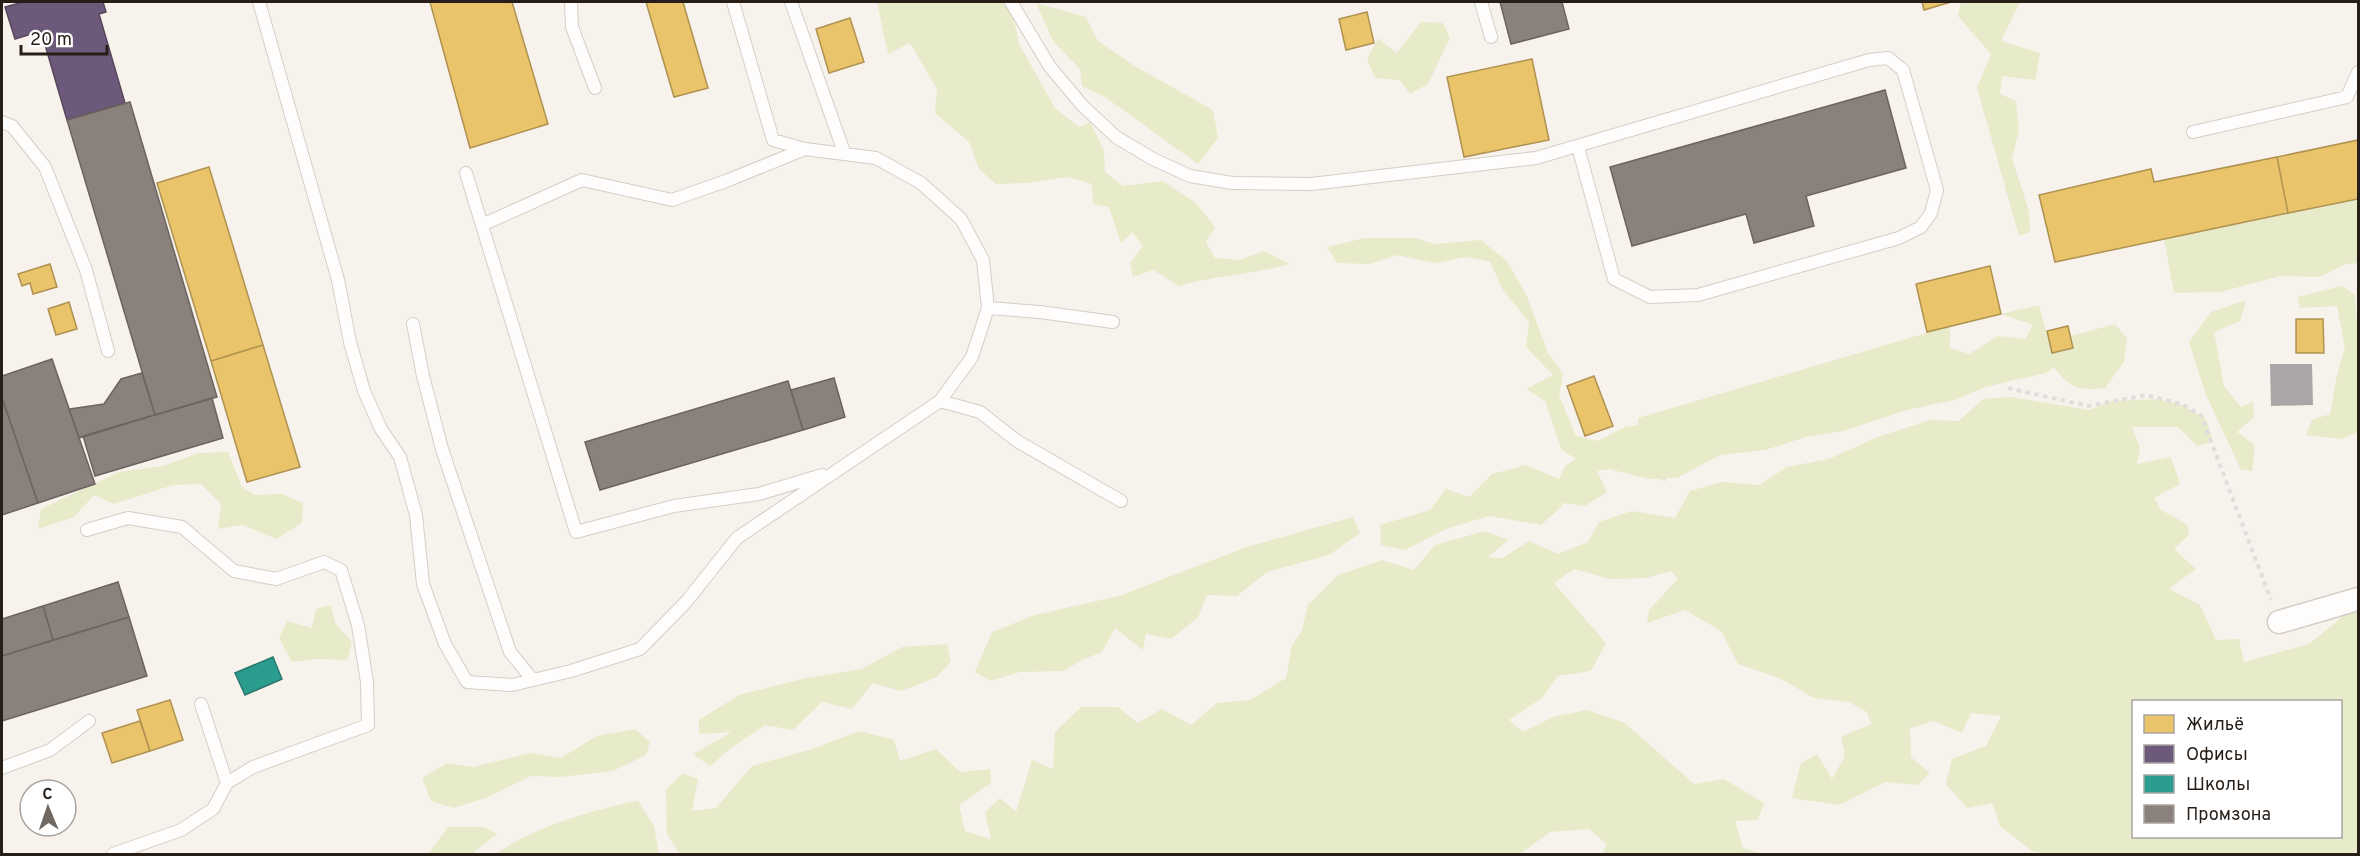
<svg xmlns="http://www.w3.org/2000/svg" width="2360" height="856" viewBox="0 0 2360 856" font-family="Overpass,sans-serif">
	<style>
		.green { fill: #e7ebc9; fill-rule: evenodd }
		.homes { fill: #e9c46a; stroke: #af9251; stroke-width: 1.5 }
		.offices { fill: #6d597a; stroke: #58475c; stroke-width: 1.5 }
		.schools { fill: #2a9d8f; stroke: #29776b; stroke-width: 1.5 }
		.industry { fill: #8a817c; stroke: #6c635e; stroke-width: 1.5 }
		.building { fill: #aca5a7 }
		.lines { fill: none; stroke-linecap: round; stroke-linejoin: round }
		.service-casing { stroke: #d5cdc8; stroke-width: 14 }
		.minor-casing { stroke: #d5cdc8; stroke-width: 25 }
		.path { stroke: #e0dedd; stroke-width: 4; stroke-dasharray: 4.5 4.5; stroke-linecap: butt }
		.service { stroke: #fefdfc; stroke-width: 12 }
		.minor { stroke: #fefdfc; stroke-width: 22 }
	</style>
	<rect width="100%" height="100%" fill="#f8f2ed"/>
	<!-- green -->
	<path class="green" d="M877,2H1004L1014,20L1019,44L1055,108L1079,127L1090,122L1104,151L1105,172L1123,186L1163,181L1196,203L1215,227L1206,242L1215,258L1240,260L1264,251L1289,264C1252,275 1215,275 1179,286L1153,270L1133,277L1130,263L1143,246L1132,232L1121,243L1109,207L1093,204L1092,184L1068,177L1027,183L996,184L979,169L969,142L935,113L937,89L910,43L888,54Z
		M1961,2H2020L2001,41L2040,53L2035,80L2002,76L2000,94L2016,101L2019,130L2012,159L2029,211L2030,232L2019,236L1977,88L1991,54L1958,16Z
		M1036,3L1086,17L1098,41L1133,65L1213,110L1218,138L1198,164L1105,97L1082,86L1080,69L1053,41Z
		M1421,22L1443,23L1450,38L1428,84L1410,94L1400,80L1375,78L1367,59L1378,38L1397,53Z
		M2358,199V263L2346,264L2319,277L2280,276L2220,292L2174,293L2164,239Z
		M1365,238H1415L1435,244L1481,240L1506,260L1526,294L1548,353L1563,374L1559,395L1576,436L1598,441L1625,427L1638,425V418L1950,326V348L1969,354L1998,336L2025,339L2033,325L2001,314L2039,305L2052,353L2073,348L2071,336L2115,324L2127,339L2124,362L2105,388C2079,391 2069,388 2054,367L2046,373L1985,387L1955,400L1907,410L1843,431L1806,437L1765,450L1720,455L1677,478H1666L1665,482L1660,479H1649L1609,469L1597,471L1607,492L1585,506L1562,503V506L1541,525L1489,516L1446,529L1405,550L1381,545L1380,525L1430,510L1446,489L1469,497L1492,474L1526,465L1559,479L1565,466L1576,459L1561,449L1545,401L1526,389L1553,375L1526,347L1529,322L1503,290L1490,262L1466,257L1435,263L1397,255L1370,264L1337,263L1327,247Z
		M2342,286L2355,295L2358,336V432L2342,439L2306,435L2312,420L2330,414L2337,375L2345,348L2337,306L2300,308L2297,297Z
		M2246,300L2240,321L2214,332L2224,386L2241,407L2253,402L2254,417L2237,432L2255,445L2252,471L2241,470L2206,395L2189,342L2211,312Z
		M2011,397L2089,410L2112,401L2156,399L2180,404L2206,419L2213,441L2197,446L2178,427H2132L2140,448L2137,464L2171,457L2180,484L2154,498L2161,510L2187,524L2189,535L2174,549L2196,569L2169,589L2200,605L2216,640L2239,639L2244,662L2309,644L2353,608L2358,609V854H2048L2032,851L2000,826L1992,803L1967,808L1946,784L1952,759L1986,746L2001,716L1971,713L1962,733L1934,721L1910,728L1911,757L1930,773L1917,785L1885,782L1839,805L1792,798L1801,763L1817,754L1832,779L1845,756L1841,737L1871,724L1867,712L1849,702L1814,698L1779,678L1738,664L1721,631L1685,610L1647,623L1649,610L1678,579L1671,571L1646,578L1610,579L1574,569L1554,583L1606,643L1591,671L1558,676L1542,698L1509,720L1523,732L1553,717L1587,710L1625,723L1694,784L1724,779L1764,803L1758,820L1735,821L1743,848L1762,854H1603L1607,844L1589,829L1550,832L1520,854H680L667,834L666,790L683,773L698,779L692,811L716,808L752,766L809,750L860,731L894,740L900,761L936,749L960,772L990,769L991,783L959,805L965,831L991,839L985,812L1000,798L1016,812L1032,760L1053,769L1055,732L1081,707H1118L1138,723L1162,709L1191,725L1217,703L1250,700L1286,678L1292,646L1302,630L1308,605L1338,575L1382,560L1414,570L1435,545L1485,531L1508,540L1488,557L1503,558L1529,541L1558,554L1588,542L1599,522L1632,511L1675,518L1690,491L1721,482L1759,485L1787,467L1829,459L1875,438L1930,420L1959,421L1983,399ZM2134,702H2340V836H2134Z
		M228,452L242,487L255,495L282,494L303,503L302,523L276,539L243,525L218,529L221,504L201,484L173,485L114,504L94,495L74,517L38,529L41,509L119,472L163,466L199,453Z
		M1353,517L1360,533L1329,555L1267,572L1237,596L1207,595L1198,617L1171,639L1146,634L1143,650L1115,628L1102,652L1082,660L1064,671L1020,672L991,681L975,672L992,632L1035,615L1119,596L1244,548Z
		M331,605L335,623L352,642L347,660L316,659L292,662L279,638L287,621L312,628L316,609Z
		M947,644L951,661L937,677L901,691L873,683L852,709L822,702L793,730L765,725L730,749L710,766L693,754L732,732L699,734V720L739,695L802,679L862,669L902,647Z
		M635,729L650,742L646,755L613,771L560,777L531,776L488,797L454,808L431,801L422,778L447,763L473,767L530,753L561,758L597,736Z
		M638,801L654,826L659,854H496C529,829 597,808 638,801Z
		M448,827H484L497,834L475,851L476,854H428Z"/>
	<!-- homes -->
	<path class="homes" d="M430,2H512L548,124L470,148Z
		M646,2H683L708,88L674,97Z
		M1922,2H1951L1924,10Z
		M1367,12L1374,43L1346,50L1339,19Z
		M850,18L864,62L829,73L816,29Z
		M1532,59L1549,140L1464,157L1447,77Z
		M2358,140V199L2288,213L2277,157Z
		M2277,157L2288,213L2055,262L2039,195L2151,169L2154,182Z
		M209,167L263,345L211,361L157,183Z
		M50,264L57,287L33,294L30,283L22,286L18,274Z
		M1990,266L2001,314L1927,332L1916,284Z
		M69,302L77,329L56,335L48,309Z
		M2296,319H2323L2324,353H2296Z
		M2068,326L2073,348L2052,353L2047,331Z
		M263,345L300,467L247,482L211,361Z
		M1594,376L1613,426L1585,436L1567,386Z
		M170,700L183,740L150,751L137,710Z
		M140,721L150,751L112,763L102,733Z"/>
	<!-- offices -->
	<path class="offices" d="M23,2H103L106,12L99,14L125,103L67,120L41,31L15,39L5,7Z"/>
	<!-- schools -->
	<path class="schools" d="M273,657L282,679L245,695L235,673Z"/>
	<!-- industry -->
	<path class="industry" d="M1500,2H1562L1569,29L1511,44Z
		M1885,90L1906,168L1806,196L1814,226L1754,243L1746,214L1632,246L1610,167Z
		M130,102L217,397L155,415L67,120Z
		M52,359L95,484L38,503L2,398V376Z
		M142,373L155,415L79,438L69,409L104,404L121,379Z
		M834,378L845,417L803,430L791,390Z
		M788,381L803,430L600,490L585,442Z
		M2,398L38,503L2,515Z
		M212,398L223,438L95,476L83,436Z
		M118,582L129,617L53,640L43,606Z
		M43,606L53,640L2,656V619Z
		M129,617L147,676L2,721V656Z"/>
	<!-- building -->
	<path class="building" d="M2270,364H2312L2313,405L2271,406Z"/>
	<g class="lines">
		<defs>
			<path id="service" d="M259,2L338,280L350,342L364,391L381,429L400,457L416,515L423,584L445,644L467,682L512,685L571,671L640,649L686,602L737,538L940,401L972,357L988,308L983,260L961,219L921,183L876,158L805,149L773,140L733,2
				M571,2L572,27L595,88
				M791,2L844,152
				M1011,2L1050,67L1082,105L1116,137L1153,159L1190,176L1232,183L1311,184L1536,158L1869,60L1888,58L1903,70L1937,190L1931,213L1921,227L1899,238L1698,295L1650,297L1614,279L1578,147
				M1481,2L1491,37
				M2,122L12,126L45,167L86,270L108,351
				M2193,132L2347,97L2358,72
				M466,173L576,532L674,506L759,494L822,475
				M482,225L582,180L672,200L726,181L805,149
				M988,308L1040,312L1113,322
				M413,324L423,376L442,449L510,652L533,680
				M940,401L980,412L1017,441L1121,501
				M87,530L128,518L182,527L234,571L276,579L324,562L341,570L358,625L367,682L368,725L253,767L227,783L213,809L181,830L113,854
				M201,704L227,783
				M2,768L50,750L89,721"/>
			<path id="minor" d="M2279,622L2358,599"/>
		</defs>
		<!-- service casing -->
		<use href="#service" class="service-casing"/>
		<!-- minor casing -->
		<use href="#minor" class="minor-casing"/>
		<!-- path -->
		<path class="path" d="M2008,388L2088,406L2146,395L2181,404L2201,415L2271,600"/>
		<!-- service -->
		<use href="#service" class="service"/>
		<!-- minor -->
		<use href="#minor" class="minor"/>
	</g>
	<!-- border -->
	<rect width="2360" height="856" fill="none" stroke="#271e17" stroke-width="6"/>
	<!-- legend -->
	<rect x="2132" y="700" width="210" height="138" fill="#ffffff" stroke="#a9a5a2" stroke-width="1.5"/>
	<rect x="2144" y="715" width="30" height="18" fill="#e9c46a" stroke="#a9a5a2" stroke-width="1.5"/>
	<text x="2186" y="730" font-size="18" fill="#271e17">Жильё</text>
	<rect x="2144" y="745" width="30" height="18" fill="#6d597a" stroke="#a9a5a2" stroke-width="1.5"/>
	<text x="2186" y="760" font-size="18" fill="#271e17">Офисы</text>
	<rect x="2144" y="775" width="30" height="18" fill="#2a9d8f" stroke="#a9a5a2" stroke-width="1.5"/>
	<text x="2186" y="790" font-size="18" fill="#271e17">Школы</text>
	<rect x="2144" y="805" width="30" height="18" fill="#8a817c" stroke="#a9a5a2" stroke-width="1.5"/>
	<text x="2186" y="820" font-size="18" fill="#271e17">Промзона</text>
	<!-- north arrow -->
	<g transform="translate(48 808) rotate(358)"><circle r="28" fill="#ffffff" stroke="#a9a5a2" stroke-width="1.5"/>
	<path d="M0-4.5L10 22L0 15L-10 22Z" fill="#706862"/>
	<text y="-9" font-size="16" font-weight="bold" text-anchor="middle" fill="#271e17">С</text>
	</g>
	<!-- scale -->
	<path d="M21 45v9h86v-9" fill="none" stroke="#271e17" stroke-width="3"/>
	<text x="30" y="45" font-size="18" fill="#271e17" stroke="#ffffff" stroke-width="4.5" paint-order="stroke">20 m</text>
</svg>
